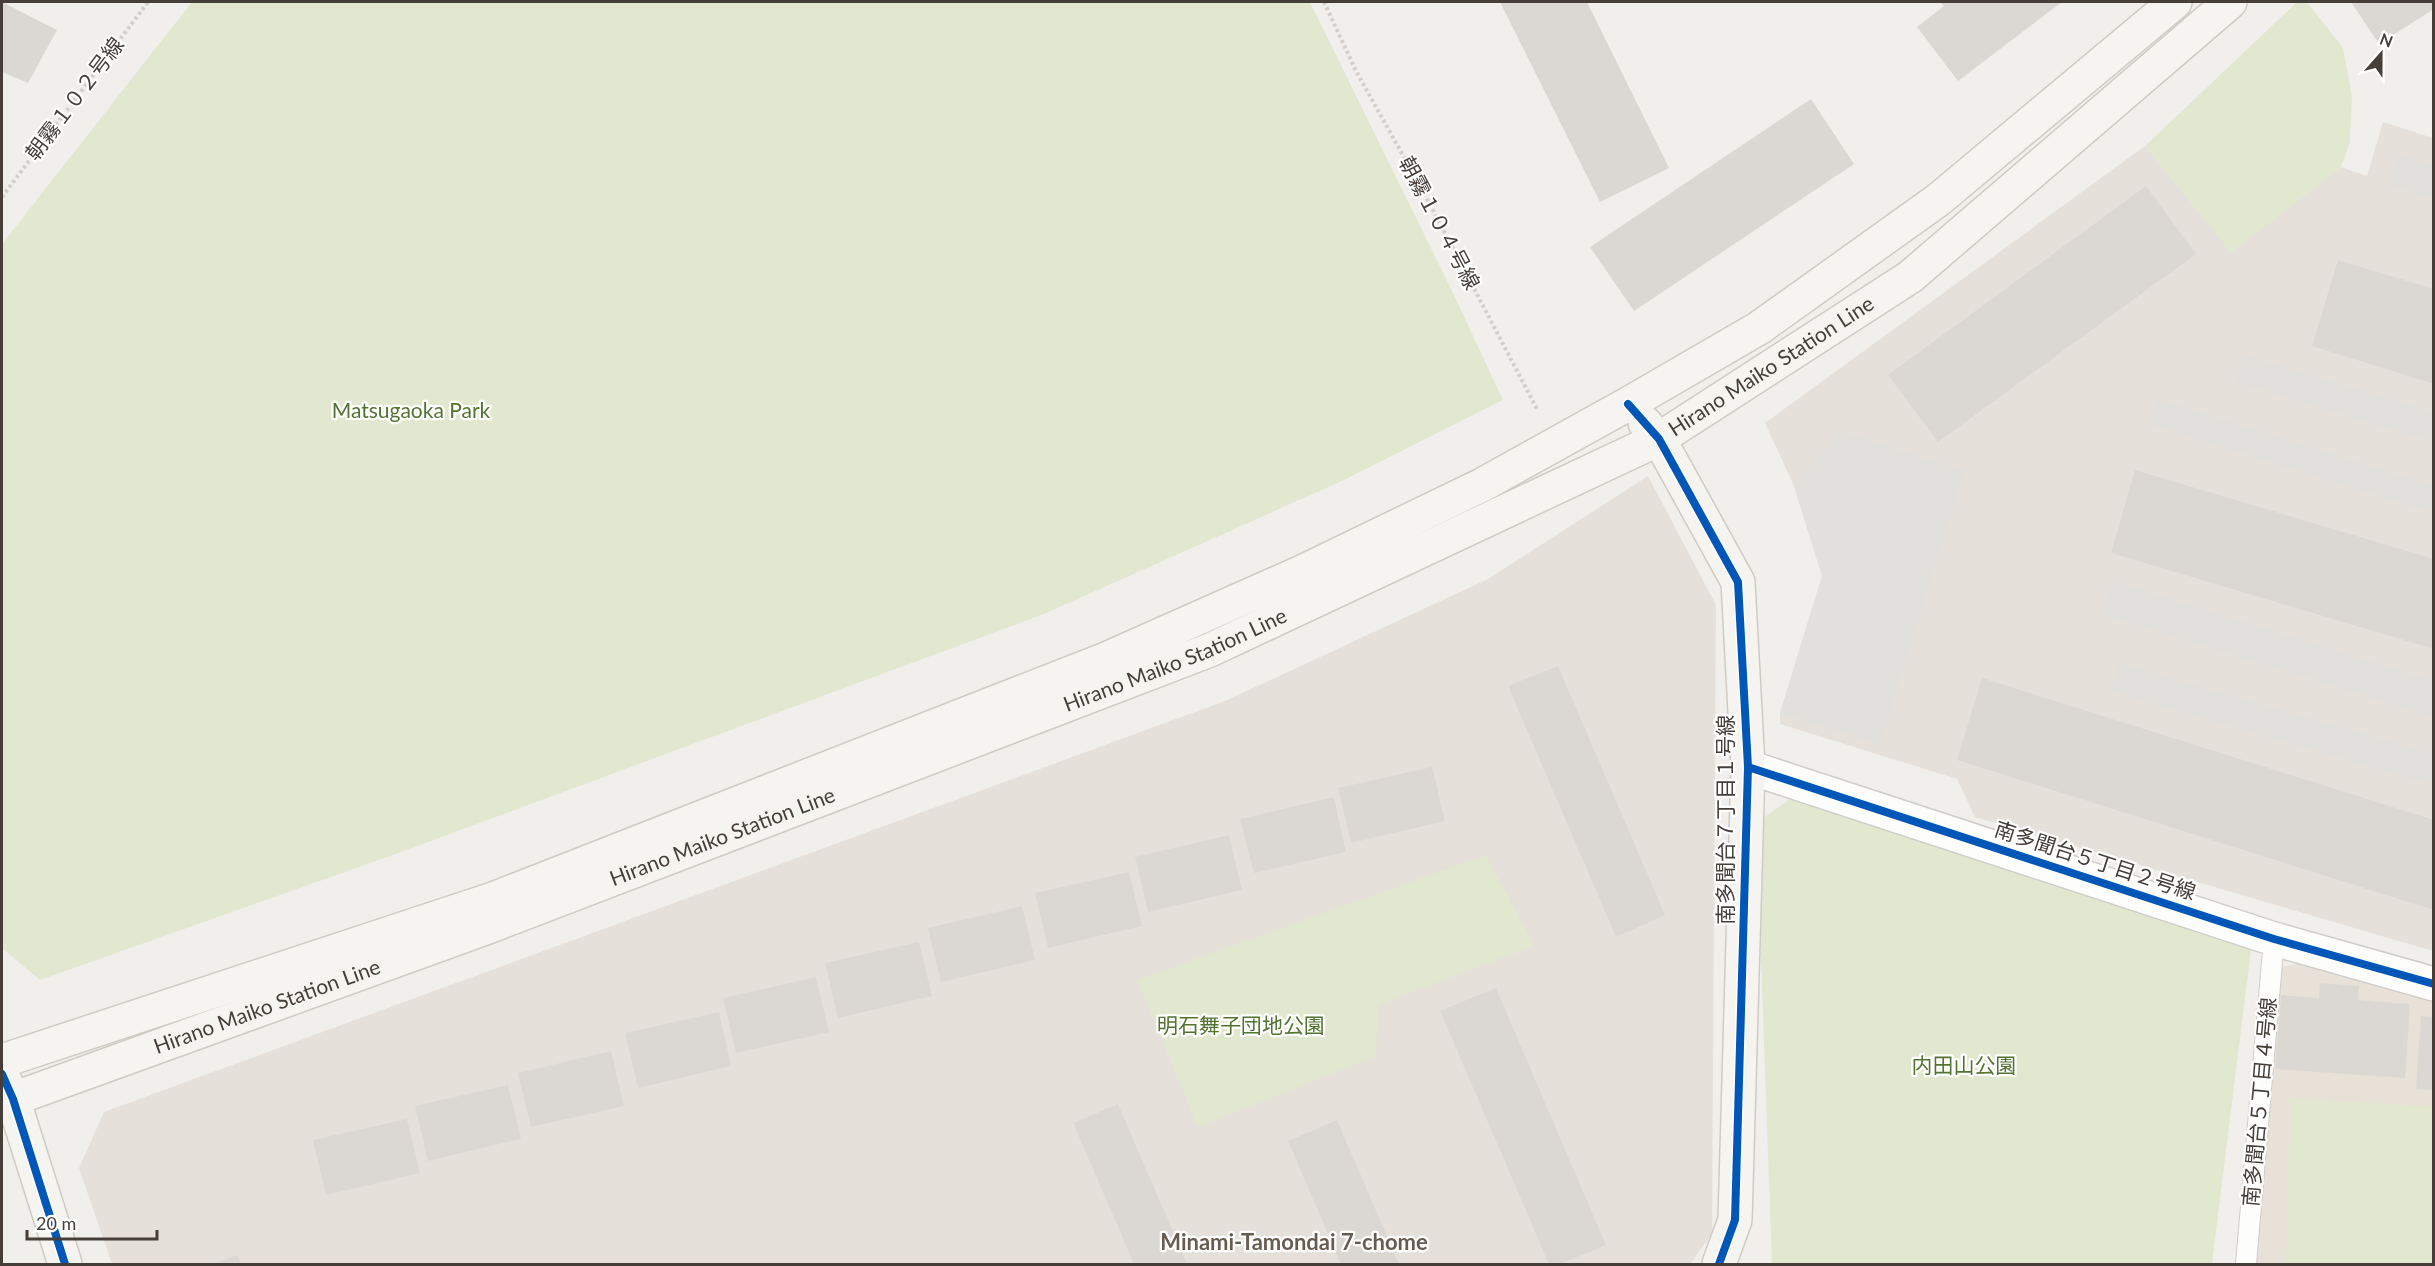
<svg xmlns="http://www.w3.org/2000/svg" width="2435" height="1266" viewBox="0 0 2435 1266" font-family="Lato,'Noto Sans JP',sans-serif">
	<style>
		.residential { fill: #e5e0da }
		.education { fill: #e7e1d8 }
		.green { fill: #e2e8cf }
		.parking { fill: #e2e0dd }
		.building { fill: #dbd8d4 }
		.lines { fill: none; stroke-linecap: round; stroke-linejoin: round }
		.lane-casing { stroke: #cfcdca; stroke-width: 22 }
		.street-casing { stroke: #cfcdca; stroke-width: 36 }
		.secondary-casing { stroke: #cfcbc4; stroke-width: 36 }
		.path { stroke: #d1cfcb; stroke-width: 4; stroke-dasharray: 3 3; stroke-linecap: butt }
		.lane { stroke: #fdfdfc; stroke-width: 20 }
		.street { stroke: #fdfdfc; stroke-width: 33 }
		.secondary { stroke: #f6f4f0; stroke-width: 33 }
		.cycleway-casing { stroke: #fff; stroke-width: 11 }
		.cycleway { stroke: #0057b8; stroke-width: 8 }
		.labels { text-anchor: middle; stroke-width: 4.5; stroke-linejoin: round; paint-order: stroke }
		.street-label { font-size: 21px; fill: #463f39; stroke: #fff }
		.park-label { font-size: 21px; fill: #537331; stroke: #fff }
		.neighbourhood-label { font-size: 22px; font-weight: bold; fill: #685c51; stroke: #fff }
	</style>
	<rect width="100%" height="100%" fill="#f1efec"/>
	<!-- residential -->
	<path class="residential" d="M2383,122L2433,138V951L1975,817L1957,779L1780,724V713L1822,576L1794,486L1765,423L2145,146L2231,252L2341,167L2367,176Z
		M1648,476L1716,605L1712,1234L1690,1264H112L79,1168L104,1112L1225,701L1488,579Z"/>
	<!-- education -->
	<path class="education" d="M2309,961L2433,998V1264H2247L2272,969Z"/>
	<!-- green -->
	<path class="green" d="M192,2H1310L1454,295L1503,400L1344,480L1044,614L393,855L40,980L2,948V244Z
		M2297,2H2307L2343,48L2352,97L2350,142L2341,167L2231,253L2145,146Z
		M1790,799L2251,950L2212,1264H1772L1756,823Z
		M1486,855L1534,946L1378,1005L1376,1056L1198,1127L1137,980Z
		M2290,1098L2433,1107V1264H2286Z"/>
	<!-- parking -->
	<path class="parking" d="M2398,155L2433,166V199L2389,185Z
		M2244,355L2433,412V442L2236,382Z
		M2158,399L2433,486V513L2149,424Z
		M1841,431L1964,471L1880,744L1780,713L1822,576L1794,486Z
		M2113,581L2433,681V717L2102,614Z
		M2118,663L2433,754V785L2110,691Z"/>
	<!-- building -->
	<path class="building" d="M2,2L57,30L28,83L2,72Z
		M1500,2H1587L1669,168L1600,202Z
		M1940,2H2062L1958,81L1917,27L1944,6Z
		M2351,2H2434V9L2379,44Z
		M1811,99L1854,164L1634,311L1590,247Z
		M2146,186L2196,254L1938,442L1888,375Z
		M2338,260L2434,289V384L2312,346Z
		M2135,470L2434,559V649L2111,553Z
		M1558,666L1665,915L1616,937L1508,686Z
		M1982,678L2434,820V910L1957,760Z
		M1432,767L1445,821L1351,843L1338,788Z
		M1334,797L1346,852L1254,873L1240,819Z
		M1229,835L1242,890L1148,912L1135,857Z
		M1129,872L1142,926L1048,948L1035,893Z
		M1022,906L1035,960L941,982L928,928Z
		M919,942L932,996L838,1018L825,963Z
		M816,977L829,1032L736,1053L723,998Z
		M2320,983L2359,986L2358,1000L2410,1004L2405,1078L2275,1069L2281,995L2319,998Z
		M1496,988L1606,1245L1560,1264H1549L1440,1011Z
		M719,1012L731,1066L638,1088L625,1033Z
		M2421,1016L2434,1017V1090L2416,1089Z
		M611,1051L624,1106L531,1127L518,1073Z
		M508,1085L521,1139L428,1161L415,1106Z
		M1118,1104L1187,1264H1134L1073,1123Z
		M407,1119L420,1173L326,1195L313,1140Z
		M1337,1120L1399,1264H1341L1288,1141Z
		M238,1255L241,1264H212Z"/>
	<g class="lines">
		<defs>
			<path id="lane" d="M2246,1264L2274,939"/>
			<path id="street" d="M1748,767L2274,939L2434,984"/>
			<g id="secondary">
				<path d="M1645,423L1659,439L1738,582L1748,767L1735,1220L1719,1264"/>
				<path d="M2,1061L493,899L1106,659L1302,572L1482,485L1628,404L1759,328L1938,200L2175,2"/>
				<path d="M5,1081L13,1099L65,1264"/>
				<path id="s1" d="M2,1103L488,927L1210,650L1659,439L1910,277L2230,2"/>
			</g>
		</defs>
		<!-- lane casing -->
		<use href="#lane" class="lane-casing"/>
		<!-- street casing -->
		<use href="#street" class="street-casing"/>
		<!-- secondary casing -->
		<use href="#secondary" class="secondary-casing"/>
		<!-- path -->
		<path class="path" d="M1324,2L1356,71L1425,195L1538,411
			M2,197L148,2"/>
		<!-- lane -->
		<use href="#lane" class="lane"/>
		<!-- street -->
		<use href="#street" class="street"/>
		<!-- secondary -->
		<use href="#secondary" class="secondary"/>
		<defs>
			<path id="cycleway" d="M1628,404L1659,439L1738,582L1748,767L1735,1220L1719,1264
				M1748,767L2274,939L2434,984
				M2,1074L13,1099L65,1264"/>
		</defs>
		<!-- cycleway casing -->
		<use href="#cycleway" class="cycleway-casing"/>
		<!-- cycleway -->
		<use href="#cycleway" class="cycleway"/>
	</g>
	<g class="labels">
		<!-- street labels -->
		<g class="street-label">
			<text transform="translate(75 99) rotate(-53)" y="7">朝霧１０２号線</text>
			<text transform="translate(1439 223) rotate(62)" y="7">朝霧１０４号線</text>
			<text dy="7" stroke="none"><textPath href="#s1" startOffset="1920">Hirano Maiko Station Line</textPath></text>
			<text dy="7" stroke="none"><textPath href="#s1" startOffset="1254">Hirano Maiko Station Line</textPath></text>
			<text transform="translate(1726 820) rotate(-90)" y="7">南多聞台７丁目１号線</text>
			<text dy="7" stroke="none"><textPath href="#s1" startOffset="768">Hirano Maiko Station Line</textPath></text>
			<text transform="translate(2095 861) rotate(18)" y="7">南多聞台５丁目２号線</text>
			<text dy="7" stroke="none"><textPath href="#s1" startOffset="282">Hirano Maiko Station Line</textPath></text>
			<text transform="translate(2260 1102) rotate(-85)" y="7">南多聞台５丁目４号線</text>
		</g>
		<!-- park labels -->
		<g class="park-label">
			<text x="411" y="418">Matsugaoka Park</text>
			<text x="1241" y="1033">明石舞子団地公園</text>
			<text x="1964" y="1073">内田山公園</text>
		</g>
		<!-- neighbourhood labels -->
		<g class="neighbourhood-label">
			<text x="1294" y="1250">Minami-Tamondai 7-chome</text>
		</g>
	</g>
	<!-- border -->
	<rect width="2435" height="1266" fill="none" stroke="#463f39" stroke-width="6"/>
	<!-- north arrow -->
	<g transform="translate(2381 54) rotate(21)" stroke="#ffffff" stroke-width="4.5" paint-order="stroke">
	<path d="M0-4.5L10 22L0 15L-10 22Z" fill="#463f39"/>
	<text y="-9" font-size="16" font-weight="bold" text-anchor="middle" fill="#463f39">N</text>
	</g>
	<!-- scale -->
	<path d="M27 1230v9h130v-9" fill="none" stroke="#463f39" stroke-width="3"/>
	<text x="36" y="1230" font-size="18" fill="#463f39" stroke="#ffffff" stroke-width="4.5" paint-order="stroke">20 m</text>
</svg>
